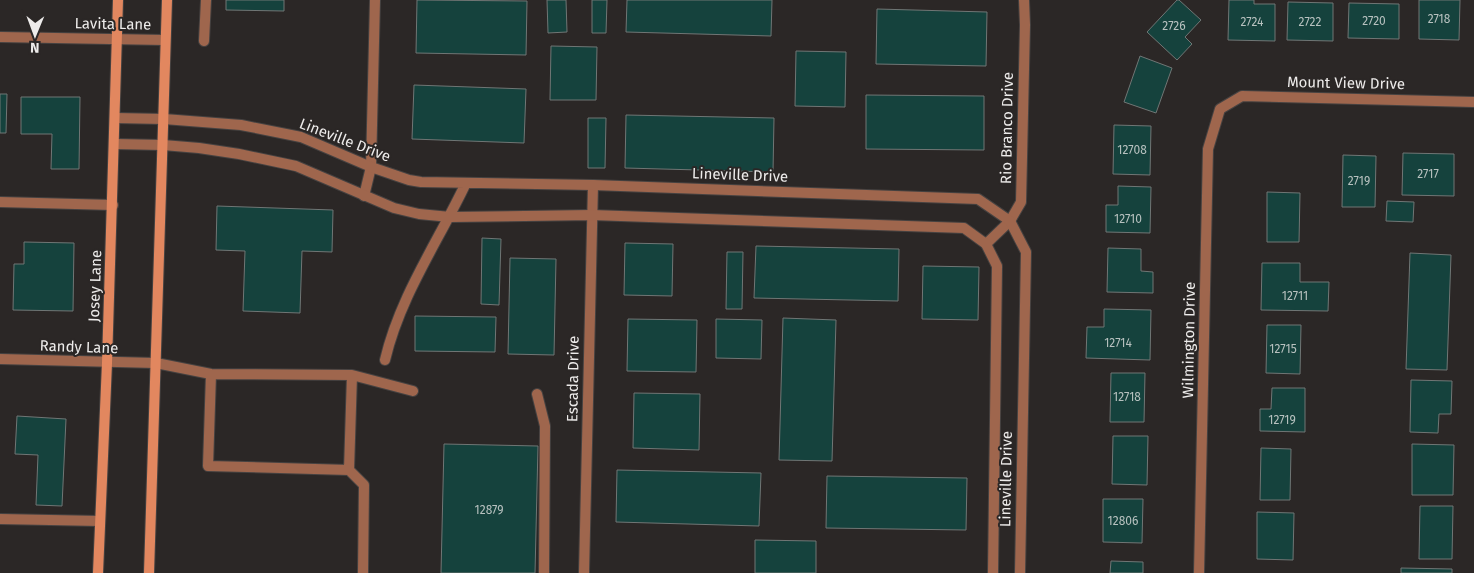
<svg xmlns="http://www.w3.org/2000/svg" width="1474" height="573" viewBox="0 0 1474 573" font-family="'Fira Sans',sans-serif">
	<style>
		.building { fill: #15423d; stroke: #707675 }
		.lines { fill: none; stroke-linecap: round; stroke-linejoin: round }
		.lane-casing { stroke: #464241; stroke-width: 12 }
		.street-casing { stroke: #464241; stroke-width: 12 }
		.secondary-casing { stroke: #464241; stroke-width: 12 }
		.lane { stroke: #9f664d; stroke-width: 10 }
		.street { stroke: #9f664d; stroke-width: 10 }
		.secondary { stroke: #e2875f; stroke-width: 10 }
		.labels { text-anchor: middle; stroke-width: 4; stroke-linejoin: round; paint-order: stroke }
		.number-label { font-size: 12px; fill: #b7c1bf }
		.street-label { font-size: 15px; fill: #edebea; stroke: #2b2726 }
	</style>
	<rect width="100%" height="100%" fill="#2b2726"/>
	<!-- building -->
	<path class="building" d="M226,0H284V11L226,10Z
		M417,0L527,1L526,55L416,53Z
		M547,0H566L567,32L548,33Z
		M592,0H607L606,33H592Z
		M627,0H772L771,36L626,32Z
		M1177,0H1179L1201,20L1185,37L1192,44L1177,60L1147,32Z
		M1229,0H1254V4H1275V41L1228,40Z
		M1419,0H1460L1459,40L1419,39Z
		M1288,2L1333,3V41L1287,40Z
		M1349,3L1399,4V39L1348,38Z
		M877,9L987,12L986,66L876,64Z
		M551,46L597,47L596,100H550Z
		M796,51L846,52L845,107L795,106Z
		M1140,56L1172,68L1156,113L1124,102Z
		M414,85L526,89L524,143L412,139Z
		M0,94H7L6,133H0Z
		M866,95L984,96V150L866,149Z
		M21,97H80L79,169H51L52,134H21Z
		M626,115L774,118L773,172L625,168Z
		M588,118H606L605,168H588Z
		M1114,125L1151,126L1150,175L1113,174Z
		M1403,153L1454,154V196L1402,195Z
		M1343,155L1376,156L1375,207H1342Z
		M1118,186L1151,187L1150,233L1106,232V205H1118Z
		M1267,192L1300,193L1299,242H1267Z
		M1387,201L1414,202L1413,222L1386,221Z
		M217,206L333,210L332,252L302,251L300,313L243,311L245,251L216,250Z
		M482,238L501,239L499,305L481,304Z
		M24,242L74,243L73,311L13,310L14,264H24Z
		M625,243L673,244L672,296L624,295Z
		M756,246L899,249L898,301L754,298Z
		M1108,248L1141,249V271L1153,272V293L1107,292Z
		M727,252H743L742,309H726Z
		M1410,253L1451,255L1447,370L1406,369Z
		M510,258L556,259L554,355L508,354Z
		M1262,263H1300V282H1329L1328,311L1261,310Z
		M923,266L979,267L978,320L922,319Z
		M1104,309L1151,310L1150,360L1086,358L1087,327H1104Z
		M415,316L496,317L495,352L415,351Z
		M783,318L836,320L832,461L779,460Z
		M628,319L697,320L696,372L627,371Z
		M716,319L762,320L761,359L716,358Z
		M1267,325H1301L1300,374L1266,373Z
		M1111,373H1145L1144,422H1110Z
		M1411,380L1452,381L1451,414H1439L1438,433L1410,432Z
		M1272,388H1305V432L1260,431V409H1271Z
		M634,393L700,394L699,450L633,448Z
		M17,416L66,419L62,506L36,505L38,455L15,454Z
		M1113,436H1148L1147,485L1112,484Z
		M444,444L538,446L535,573H441Z
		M1412,444L1454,445L1453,495H1412Z
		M1261,448L1291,449L1290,500H1260Z
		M617,470L761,473L759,526L616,522Z
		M827,476L967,478L966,530L826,528Z
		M1103,499H1143L1142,543L1103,542Z
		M1420,506H1453L1452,559H1419Z
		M1257,512L1294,513L1293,560L1257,559Z
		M755,540L816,541V573H755Z
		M1111,561L1143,562V573H1110Z
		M1401,568L1452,569V573H1401Z"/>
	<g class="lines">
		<defs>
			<path id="lane" d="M204,41L206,0
				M364,196L371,167L375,0
				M0,202L113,205
				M986,244L1010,221L1021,202L1025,25L1024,0
				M156,363L211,374L352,375L413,391
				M211,374L208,466L349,470
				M352,375L349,470L364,485L363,573
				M537,394L545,426L544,573
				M0,519L100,521
				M584,573L593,185"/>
			<path id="street" d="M0,37L165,40
				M115,118L164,119L241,125L301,137L371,167L409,180L421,182L593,185L978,199L1010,221L1026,252L1020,573
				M115,144L163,145L199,148L239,154L296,166L394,208L419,214L450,217L592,215L964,228L986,244L997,266L993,573
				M0,359L156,363
				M385,360C400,296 438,242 466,183
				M1199,573L1208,149L1220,109L1242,96L1474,102"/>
			<path id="secondary" d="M98,573L107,363L118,0
				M149,573L167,0"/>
		</defs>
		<!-- lane casing -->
		<use href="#lane" class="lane-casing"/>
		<!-- street casing -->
		<use href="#street" class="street-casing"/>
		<!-- secondary casing -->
		<use href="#secondary" class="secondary-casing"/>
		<!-- lane -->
		<use href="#lane" class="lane"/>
		<!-- street -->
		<use href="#street" class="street"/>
		<!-- secondary -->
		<use href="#secondary" class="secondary"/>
	</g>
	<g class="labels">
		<!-- number labels -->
		<g class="number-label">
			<text x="1439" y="23">2718</text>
			<text x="1374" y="25">2720</text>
			<text x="1252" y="26">2724</text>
			<text x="1310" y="26">2722</text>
			<text x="1174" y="30">2726</text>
			<text x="1132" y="154">12708</text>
			<text x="1428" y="178">2717</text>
			<text x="1359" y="185">2719</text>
			<text x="1128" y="223">12710</text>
			<text x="1295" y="300">12711</text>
			<text x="1118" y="347">12714</text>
			<text x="1283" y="353">12715</text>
			<text x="1127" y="401">12718</text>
			<text x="1282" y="424">12719</text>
			<text x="489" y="514">12879</text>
			<text x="1123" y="525">12806</text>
		</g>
		<!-- street labels -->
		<g class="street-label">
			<text transform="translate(113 24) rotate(1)" y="5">Lavita Lane</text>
			<text transform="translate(1346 83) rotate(1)" y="5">Mount View Drive</text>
			<text transform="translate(1007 128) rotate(-89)" y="5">Rio Branco Drive</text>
			<text transform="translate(345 140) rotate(21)" y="5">Lineville Drive</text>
			<text transform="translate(740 175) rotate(2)" y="5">Lineville Drive</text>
			<text transform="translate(95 286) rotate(-88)" y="5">Josey Lane</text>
			<text transform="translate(1189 340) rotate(-89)" y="5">Wilmington Drive</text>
			<text transform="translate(79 347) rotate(2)" y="5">Randy Lane</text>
			<text transform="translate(573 379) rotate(-89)" y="5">Escada Drive</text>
			<text transform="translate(1006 479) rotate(-89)" y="5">Lineville Drive</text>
		</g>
	</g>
	<!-- north arrow -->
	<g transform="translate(35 35) rotate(181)" stroke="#2b2726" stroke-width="4" paint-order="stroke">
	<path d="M0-4L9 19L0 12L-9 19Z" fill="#edebea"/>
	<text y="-8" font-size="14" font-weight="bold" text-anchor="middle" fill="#edebea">N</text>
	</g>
</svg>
